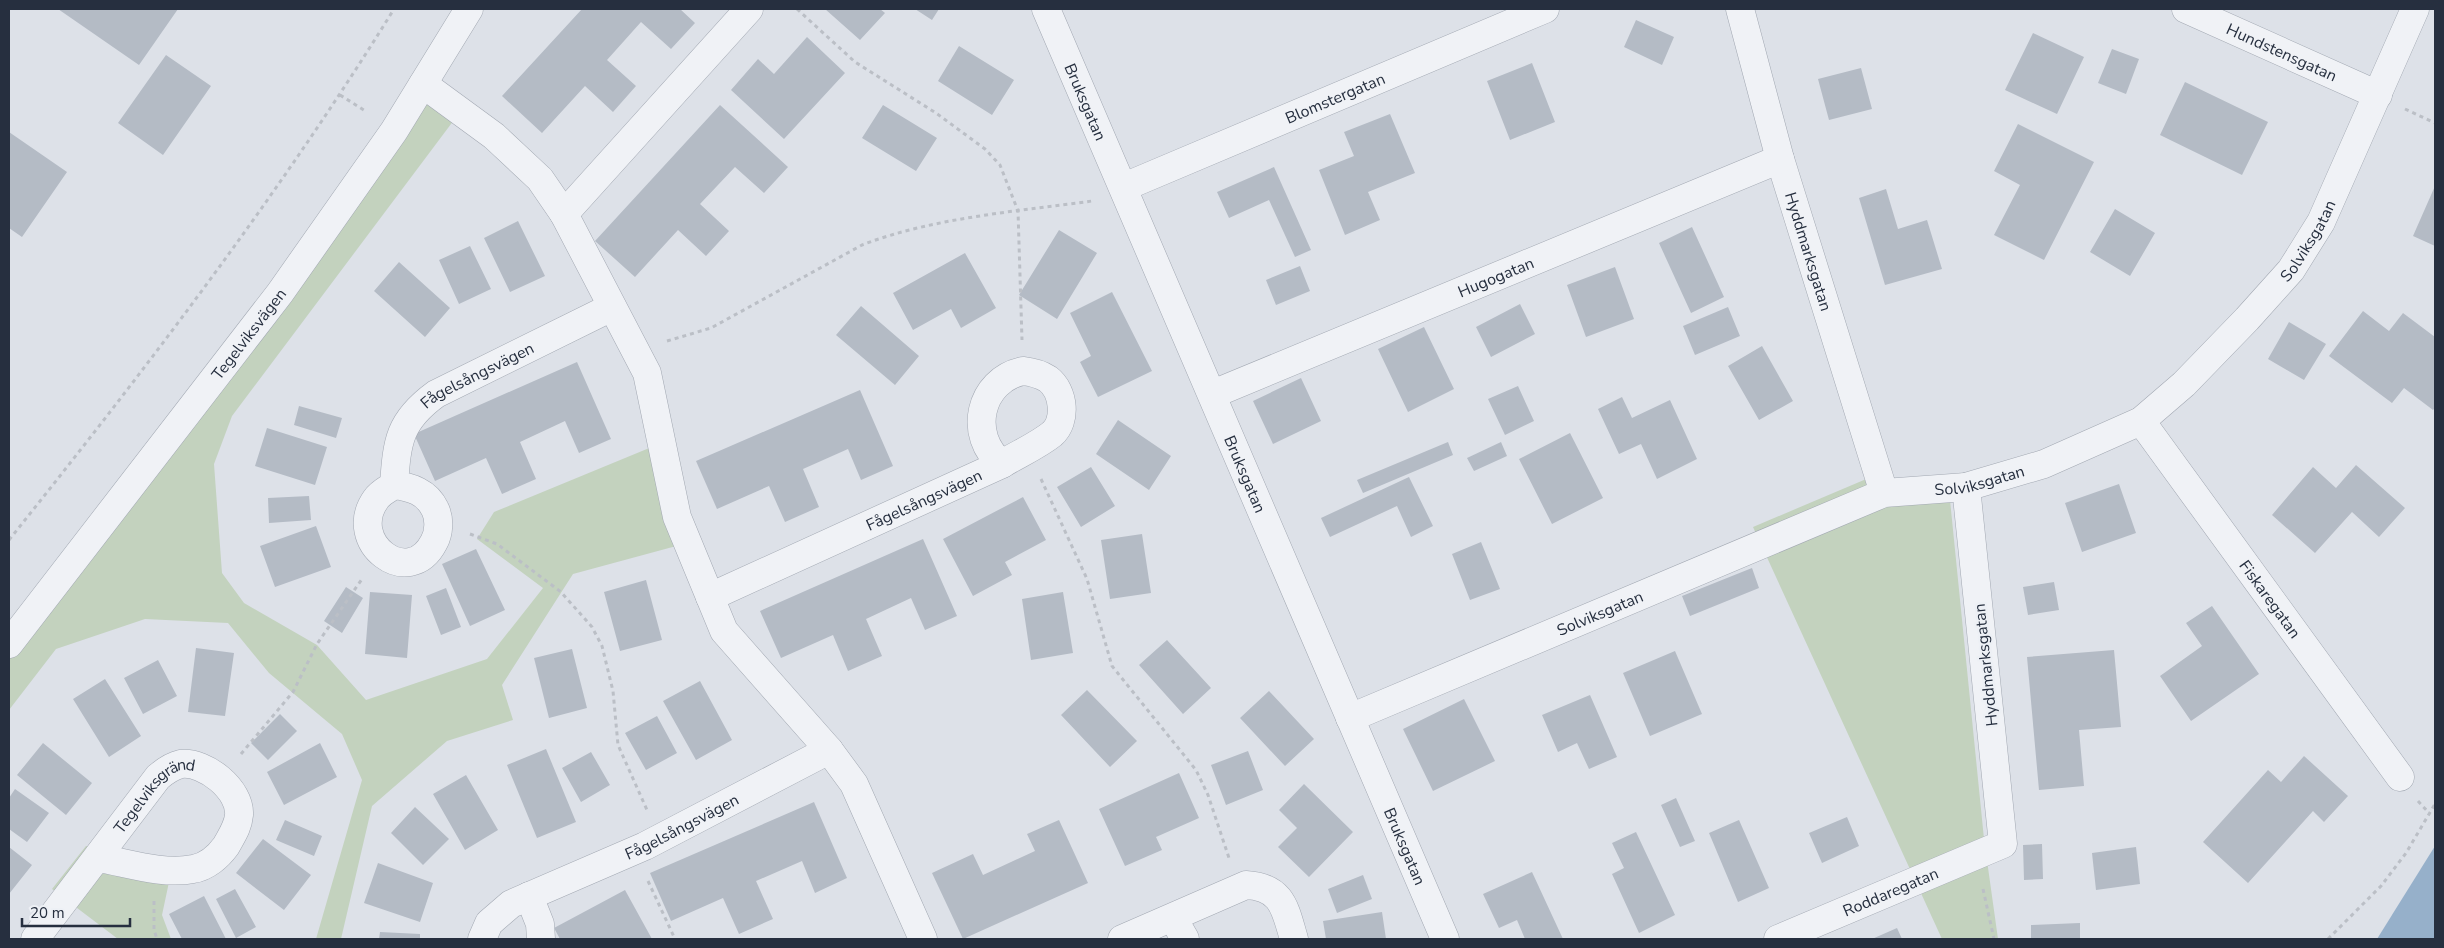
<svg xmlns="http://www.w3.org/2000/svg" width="2444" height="948" viewBox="0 0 2444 948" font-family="'Nunito Sans',sans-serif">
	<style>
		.green { fill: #c3d2be }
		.water { fill: #96b0ca }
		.building { fill: #b4bbc5 }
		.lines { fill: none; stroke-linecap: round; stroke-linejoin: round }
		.minor-casing { stroke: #a2a8b2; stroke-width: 29 }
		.path { stroke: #bbbfc6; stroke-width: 3; stroke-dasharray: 4 4; stroke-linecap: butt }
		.minor { stroke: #f0f2f6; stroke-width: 28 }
		.labels { text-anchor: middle; stroke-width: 5; stroke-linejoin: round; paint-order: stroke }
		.street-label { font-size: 16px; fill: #262f3f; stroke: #edf0f5 }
	</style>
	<rect width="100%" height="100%" fill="#dde1e8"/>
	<!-- green -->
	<path class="green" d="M423,78L460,112L232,416L214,464L222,573L244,603L317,645L366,700L487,659L543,588L477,539L494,512L659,444L680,545L573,574L502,685L513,720L447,741L372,806L341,939H316L362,780L342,734L269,673L228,623L145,619L56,649L9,710V622L283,269Z
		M1871,477L1948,480L1984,839L1998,939H1942L1753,527Z
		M86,846L159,856L169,882L162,915L171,939H118L52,889Z"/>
	<!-- water -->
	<path class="water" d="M2435,846V939H2377Z"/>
	<!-- building -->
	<path class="building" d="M58,9H178L139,65Z
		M582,9H680L695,23L671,49L641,22L607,60L636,86L613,112L585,86L542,133L502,96Z
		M825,9H880L885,13L860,40Z
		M915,9H939L932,20Z
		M1636,20L1674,37L1662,65L1624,47Z
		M2033,33L2084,57L2057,114L2005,90Z
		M807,37L845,73L784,139L731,90L758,59L774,74Z
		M959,46L1014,80L992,115L938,81Z
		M2112,49L2139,59L2126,94L2098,83Z
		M166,55L211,86L163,155L118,123Z
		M1532,63L1555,122L1510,140L1487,81Z
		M1861,68L1872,109L1829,120L1818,79Z
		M2185,82L2268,122L2242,175L2160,135Z
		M720,105L788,167L764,193L735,167L700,204L729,231L706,256L678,230L635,277L595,241Z
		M883,105L937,138L916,171L862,138Z
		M1390,114L1415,173L1368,192L1380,220L1345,235L1319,170L1354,156L1344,132Z
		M2018,124L2094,162L2044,260L1994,235L2020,185L1994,171Z
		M9,132L67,172L22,237L9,228Z
		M1274,167L1311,250L1295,257L1269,200L1229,218L1217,192Z
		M2435,186V246L2413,236Z
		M1886,189L1898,229L1927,220L1942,269L1885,285L1859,198Z
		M2115,209L2155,233L2130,276L2090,252Z
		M518,221L545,276L510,292L484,238Z
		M1692,227L1724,297L1691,313L1659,243Z
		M1059,230L1097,253L1057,319L1019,295Z
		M470,246L491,289L459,304L439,260Z
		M965,253L996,308L961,328L951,309L913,330L893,293Z
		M399,262L450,308L425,337L374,291Z
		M1300,266L1310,291L1276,305L1266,280Z
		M1615,267L1634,319L1586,337L1567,285Z
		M1112,292L1152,371L1098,397L1080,362L1091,356L1070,313Z
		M1520,304L1535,334L1491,357L1476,327Z
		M861,306L919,356L895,385L836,335Z
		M1728,307L1740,336L1695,355L1683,326Z
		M2363,311L2389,331L2403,313L2435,337V408L2433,410L2404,388L2392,403L2329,356Z
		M2289,322L2326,344L2304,380L2268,359Z
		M1424,327L1454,389L1408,412L1378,349Z
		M1762,346L1793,401L1759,420L1728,366Z
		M577,362L611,439L579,453L565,421L520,442L536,479L502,494L486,458L435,481L414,434Z
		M1301,378L1321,421L1273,444L1253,401Z
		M1518,386L1534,421L1505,435L1488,399Z
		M860,390L893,466L861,480L848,449L803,469L819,507L785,522L769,486L717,509L696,461Z
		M1622,397L1632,418L1670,400L1697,459L1657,479L1641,444L1619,454L1598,409Z
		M299,406L342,418L336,438L294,425Z
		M1118,420L1171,456L1149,490L1096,454Z
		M267,428L327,447L315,485L255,466Z
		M1570,433L1603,498L1552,524L1519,459Z
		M1448,442L1453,455L1363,493L1357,480Z
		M1501,442L1507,456L1474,471L1467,458Z
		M2356,465L2405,508L2379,537L2352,512L2315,553L2272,515L2313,467L2336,488Z
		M1091,467L1115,506L1081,527L1057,487Z
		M1409,477L1433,526L1411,537L1397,506L1330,537L1321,518Z
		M2119,484L2136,533L2082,552L2065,503Z
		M309,496L311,520L269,523L268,498Z
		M1023,497L1046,540L1005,562L1012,575L973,596L943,539Z
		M316,526L331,567L275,587L260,546Z
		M1142,534L1151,593L1110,599L1101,540Z
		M923,539L957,616L925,630L911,598L866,619L882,656L848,671L833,635L781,658L760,611Z
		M1481,542L1500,589L1470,600L1452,554Z
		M476,549L505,610L470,626L442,564Z
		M1752,568L1759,588L1690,616L1682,596Z
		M646,580L662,640L620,651L604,592Z
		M2054,582L2059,610L2028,615L2023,587Z
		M346,587L363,598L342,633L324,621Z
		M446,588L461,627L441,635L426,596Z
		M370,592L412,595L407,658L365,654Z
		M1063,592L1073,653L1031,660L1022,599Z
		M2212,606L2259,674L2191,721L2160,676L2202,646L2186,623Z
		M1167,640L1211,688L1183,714L1139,665Z
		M196,648L234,653L225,716L188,712Z
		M572,649L587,708L549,718L534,658Z
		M2114,650L2121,727L2079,730L2084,786L2039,790L2027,657Z
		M1675,651L1702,714L1650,736L1623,673Z
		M158,660L177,696L143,714L124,678Z
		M105,679L141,736L109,757L73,699Z
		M700,681L732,740L696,760L663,701Z
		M1087,690L1137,741L1110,767L1061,715Z
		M1269,691L1314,739L1285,766L1240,718Z
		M1590,695L1617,757L1589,769L1577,743L1558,752L1542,715Z
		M1464,699L1495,761L1433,791L1403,729Z
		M280,714L297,731L268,760L251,743Z
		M657,716L677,753L646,770L625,733Z
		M43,743L92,783L66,815L17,775Z
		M320,743L337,777L284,805L267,772Z
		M546,749L576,822L537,838L507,765Z
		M1248,751L1263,790L1226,805L1211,765Z
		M591,752L610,785L581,802L562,768Z
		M2304,756L2348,796L2324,822L2313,811L2248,883L2203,842L2268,770L2281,782Z
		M1179,773L1199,818L1156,837L1162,850L1125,866L1099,809Z
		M466,775L498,830L465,850L433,794Z
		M1304,784L1353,832L1309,877L1278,847L1297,828L1279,810Z
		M15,789L49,813L27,842L9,829V798Z
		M1676,798L1695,841L1680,847L1661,805Z
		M814,802L847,878L815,893L802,861L756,881L773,919L739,934L723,898L671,921L650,873Z
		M415,807L449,839L423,865L391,833Z
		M1847,817L1859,846L1822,863L1809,833Z
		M285,820L322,836L314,856L276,840Z
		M1059,820L1088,883L963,939L932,873L973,854L983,875L1035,851L1027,834Z
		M1739,820L1769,888L1738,902L1709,833Z
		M1636,832L1675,915L1639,933L1612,874L1624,868L1612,843Z
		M263,839L311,875L284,910L236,873Z
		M2042,844L2043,879L2024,880L2023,845Z
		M9,847L32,865L9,894Z
		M2136,847L2140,884L2096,890L2092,853Z
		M378,863L433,883L420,922L364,903Z
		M1532,872L1563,939H1525L1517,920L1499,928L1483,894Z
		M1363,875L1372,899L1337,913L1328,889Z
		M235,889L256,927L236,938L216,899Z
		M625,890L652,939H560L554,928Z
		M204,896L226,939H182L169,914Z
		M1382,912L1386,939H1326L1323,921Z
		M2080,923V939H2031V925Z
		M1897,928L1902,939H1872Z
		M380,932L420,934V939H379Z"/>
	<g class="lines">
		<defs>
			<g id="minor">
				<path id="s1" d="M1046,9L1445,939"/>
				<path id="s2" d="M1740,9L1780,159L1884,493"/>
				<path id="s3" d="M2186,9L2378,95"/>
				<path d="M423,84L494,136L540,179L564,214L647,373L677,517L724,631L829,750L854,784L923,939"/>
				<path id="s4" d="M1124,187L1545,9"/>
				<path d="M564,214L749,9"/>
				<path d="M1023,371C1032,372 1040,374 1048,379C1064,391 1067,421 1052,434C1037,446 1018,454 1002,464C967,436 979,380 1023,371Z"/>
				<path id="s5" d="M1213,394L1780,159"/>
				<path id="s6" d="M2141,421L2400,777"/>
				<path id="s7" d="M394,485C388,489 380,493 376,499C345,542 409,591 434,542C439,533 440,519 435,509C427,492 411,487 394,485C397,441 399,421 436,394L612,307"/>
				<path id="s8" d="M710,597L1002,464"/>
				<path id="s9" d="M9,644L280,293L394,131L469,9"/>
				<path id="s10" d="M1350,718L1884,493L1966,487L2044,464L2141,421L2184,384L2247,319L2291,270L2321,222L2415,9"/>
				<path d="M529,896L540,924L541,939"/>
				<path d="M1173,918L1185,939"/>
				<path id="s11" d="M35,939L158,777C165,771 172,766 181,764C205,761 241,790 239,815C238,827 232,835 226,846C218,857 206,867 193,869C163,875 128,863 98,858"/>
				<path id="s12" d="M482,939L489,923L511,904L645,846L829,750"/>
				<path d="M1122,939L1246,885C1283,887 1285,909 1294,939"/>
				<path id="s13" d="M1778,939L2003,844L1966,487"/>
			</g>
		</defs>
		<!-- minor casing -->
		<use href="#minor" class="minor-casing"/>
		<!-- path -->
		<path class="path" d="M797,9L855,62L936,113L985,149L1000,165L1018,211L1022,340
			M340,95L367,112
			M2405,109L2435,123
			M667,341L711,328L862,245C931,218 1019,211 1092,201
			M1041,479L1087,579L1112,666L1196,770L1208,795L1229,858
			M470,534L497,544L561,592L592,627L602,646L613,691L618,745L647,810
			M9,540C145,370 279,195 394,9
			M241,754L293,692L317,644L362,579
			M2418,801L2429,813
			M648,881L675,939
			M1983,889L1994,939
			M154,901V930L157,939
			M2328,939L2381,886L2406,853L2435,804"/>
		<!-- minor -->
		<use href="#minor" class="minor"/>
	</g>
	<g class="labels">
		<!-- street labels -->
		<g class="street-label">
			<text dy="6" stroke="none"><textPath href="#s3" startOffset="105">Hundstensgatan</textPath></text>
			<text dy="6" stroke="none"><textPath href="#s4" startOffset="229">Blomstergatan</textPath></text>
			<text dy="6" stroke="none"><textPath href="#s1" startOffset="101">Bruksgatan</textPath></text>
			<text dy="6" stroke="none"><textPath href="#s10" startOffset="1096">Solviksgatan</textPath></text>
			<text dy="6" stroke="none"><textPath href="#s2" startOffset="252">Hyddmarksgatan</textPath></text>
			<text dy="6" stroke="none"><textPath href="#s5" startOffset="306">Hugogatan</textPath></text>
			<text dy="6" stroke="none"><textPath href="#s9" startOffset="392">Tegelviksvägen</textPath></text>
			<text dy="6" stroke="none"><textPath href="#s7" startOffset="380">Fågelsångsvägen</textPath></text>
			<text dy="6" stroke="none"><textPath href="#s1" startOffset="506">Bruksgatan</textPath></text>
			<text dy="6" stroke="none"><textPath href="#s10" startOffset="676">Solviksgatan</textPath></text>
			<text dy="6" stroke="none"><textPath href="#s8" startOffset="235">Fågelsångsvägen</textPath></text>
			<text dy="6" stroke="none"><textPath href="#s6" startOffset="220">Fiskaregatan</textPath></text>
			<text dy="6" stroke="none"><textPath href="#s10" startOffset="271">Solviksgatan</textPath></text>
			<text transform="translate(1985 665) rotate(-96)" y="6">Hyddmarksgatan</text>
			<text dy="6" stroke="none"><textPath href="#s11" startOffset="190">Tegelviksgränd</textPath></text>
			<text dy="6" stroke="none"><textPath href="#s12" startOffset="234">Fågelsångsvägen</textPath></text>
			<text dy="6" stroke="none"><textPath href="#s1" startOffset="911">Bruksgatan</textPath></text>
			<text dy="6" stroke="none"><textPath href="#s13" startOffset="122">Roddaregatan</textPath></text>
		</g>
	</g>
	<!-- border -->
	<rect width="2444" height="948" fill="none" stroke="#262f3f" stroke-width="20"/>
	<!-- scale -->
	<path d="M22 918v8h108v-8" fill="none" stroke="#262f3f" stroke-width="2.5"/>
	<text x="30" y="918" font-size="15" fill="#262f3f" stroke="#edf0f5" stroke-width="4" paint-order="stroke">20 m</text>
</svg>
